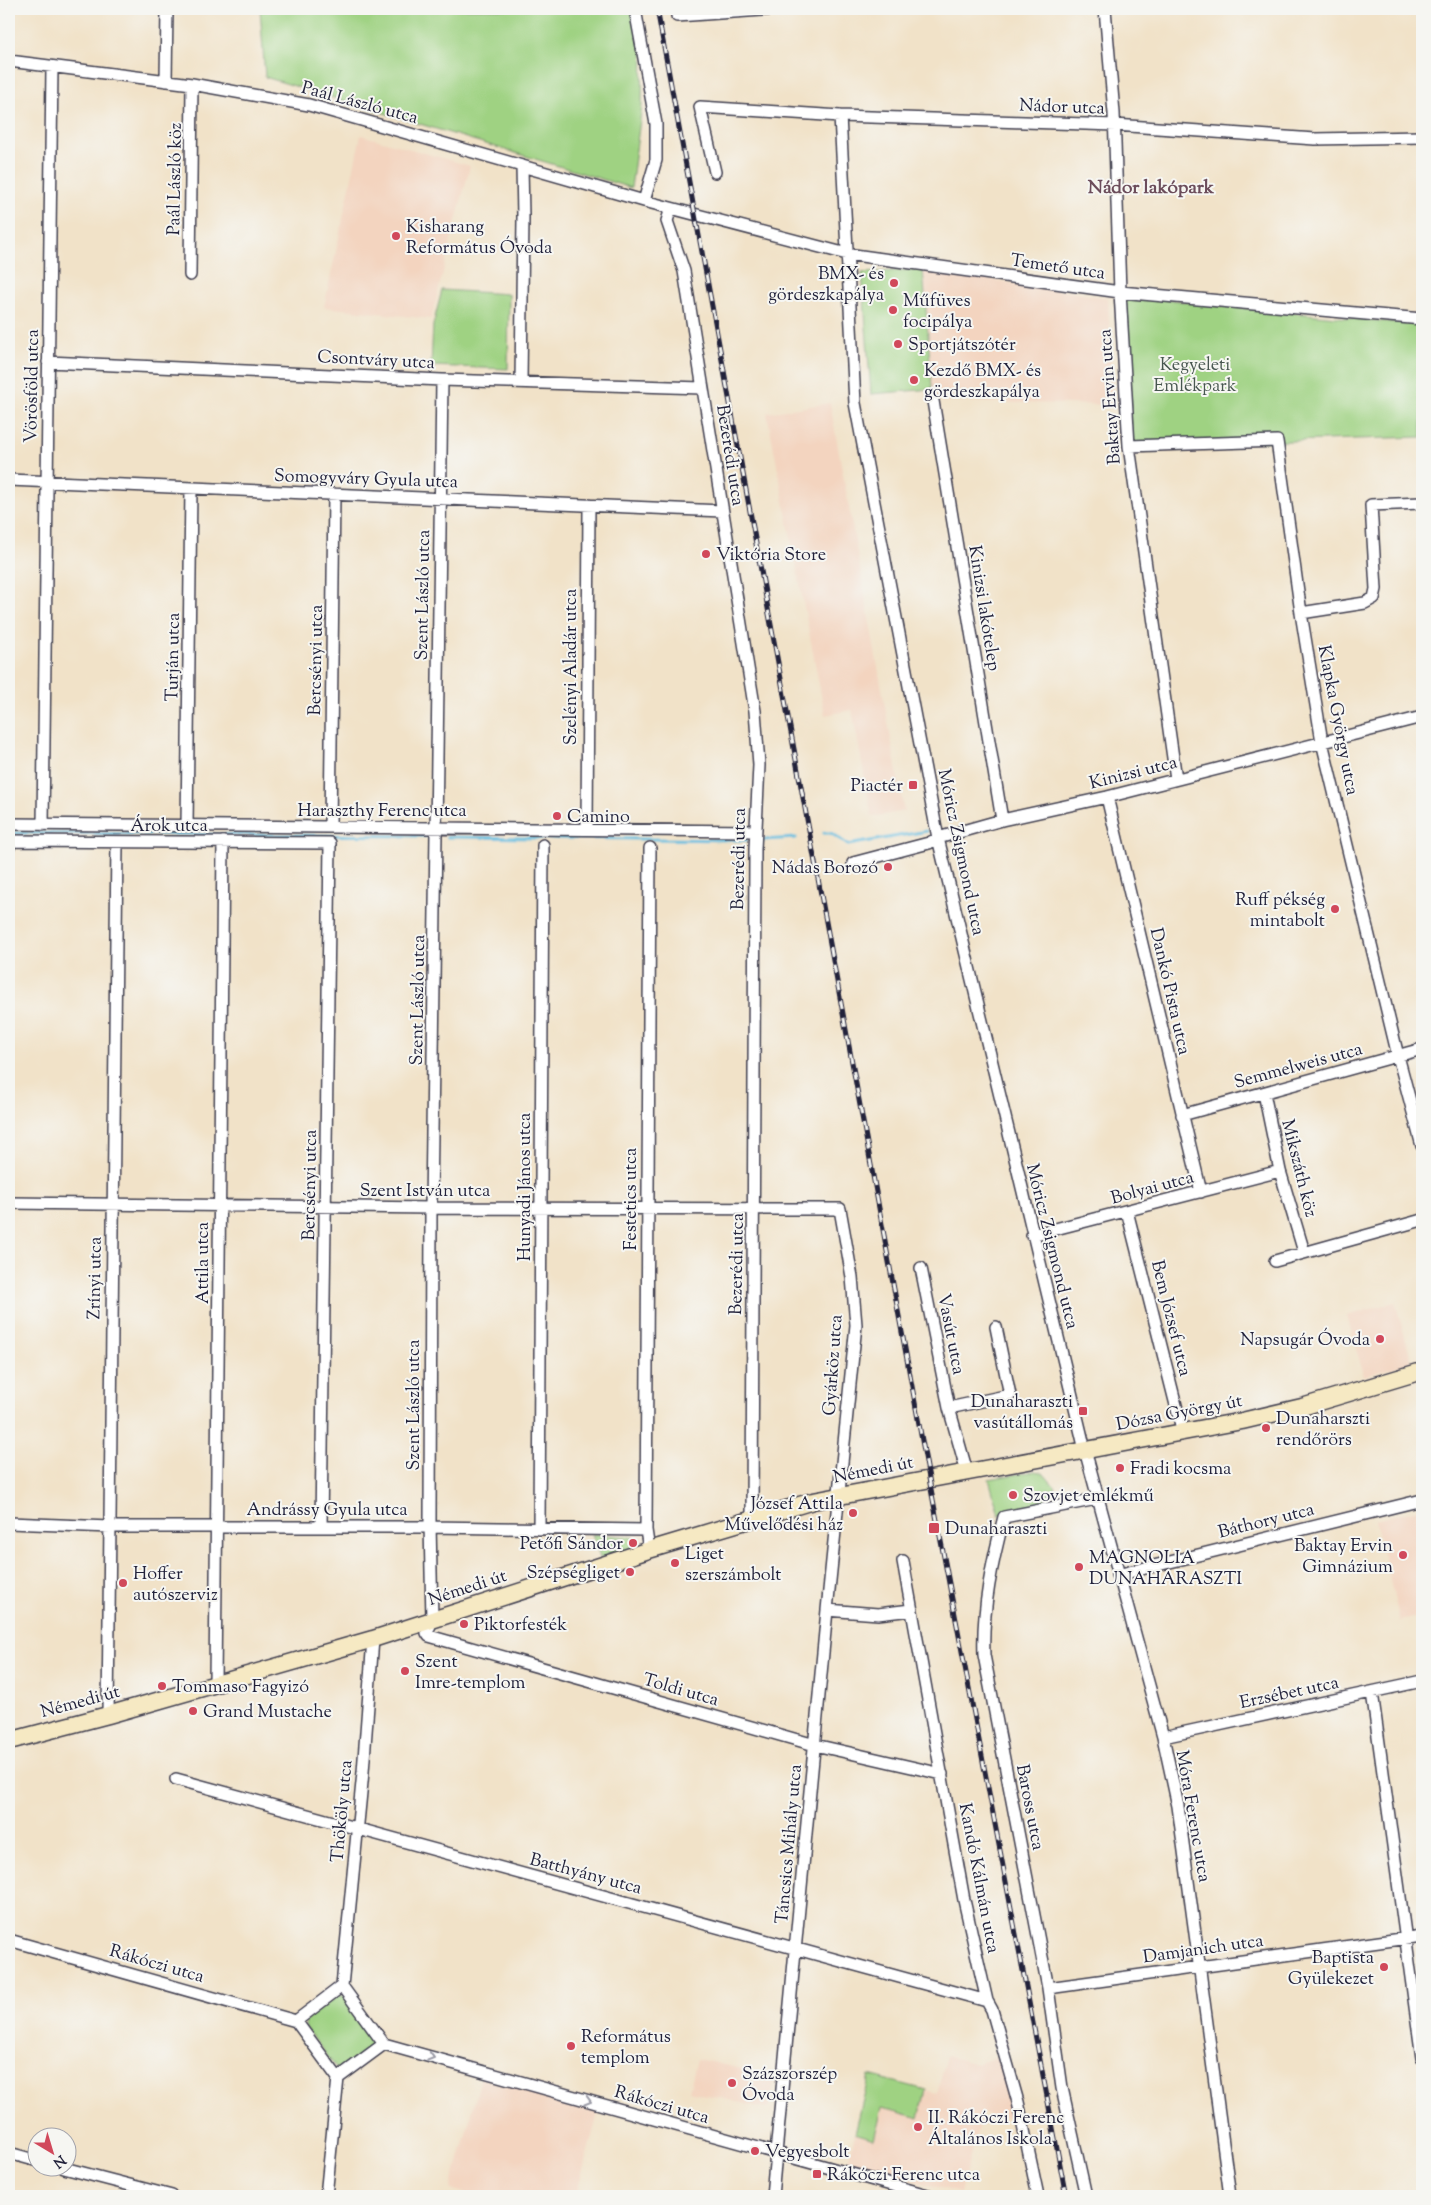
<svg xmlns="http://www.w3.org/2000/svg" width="1431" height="2205" viewBox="0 0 1431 2205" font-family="'Sorts Mill Goudy',serif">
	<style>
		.built { fill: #f3d4bf }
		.green { fill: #9fd282; stroke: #607a5e }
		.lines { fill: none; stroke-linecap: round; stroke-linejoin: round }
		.stream { stroke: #61bbde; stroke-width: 3 }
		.minor-casing { stroke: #413f50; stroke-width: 14 }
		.secondary-casing { stroke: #413f50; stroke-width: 19 }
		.minor { stroke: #fff; stroke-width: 11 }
		.secondary { stroke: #f6e9c3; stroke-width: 16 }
		.rail-casing { stroke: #22223b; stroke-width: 5 }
		.rail { stroke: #f6f6f2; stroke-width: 3; stroke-dasharray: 9; stroke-linecap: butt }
		.oneway { stroke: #9c9ca7 }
		.poi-dot { fill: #d1495b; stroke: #f6f6f2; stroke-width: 2 }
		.labels { text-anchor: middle; stroke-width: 4; stroke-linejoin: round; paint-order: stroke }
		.street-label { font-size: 18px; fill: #22223b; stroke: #f6f6f2 }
		.poi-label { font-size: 18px; fill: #22223b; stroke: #f6f6f2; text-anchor: start }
		.park-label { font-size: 18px; fill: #485750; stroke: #f6f6f2 }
		.neighbourhood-label { font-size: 19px; font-weight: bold; fill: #6c4d5b; stroke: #f6f6f2 }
	</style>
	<rect width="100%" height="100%" fill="#f6f6f2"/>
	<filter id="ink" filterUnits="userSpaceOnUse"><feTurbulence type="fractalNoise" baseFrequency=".02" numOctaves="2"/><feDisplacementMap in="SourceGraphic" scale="10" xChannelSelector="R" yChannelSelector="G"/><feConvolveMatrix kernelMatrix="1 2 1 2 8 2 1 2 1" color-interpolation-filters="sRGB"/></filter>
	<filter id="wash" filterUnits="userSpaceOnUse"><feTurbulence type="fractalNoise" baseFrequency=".0096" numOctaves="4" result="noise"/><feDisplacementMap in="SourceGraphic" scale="20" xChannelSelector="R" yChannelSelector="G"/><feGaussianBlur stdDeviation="1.12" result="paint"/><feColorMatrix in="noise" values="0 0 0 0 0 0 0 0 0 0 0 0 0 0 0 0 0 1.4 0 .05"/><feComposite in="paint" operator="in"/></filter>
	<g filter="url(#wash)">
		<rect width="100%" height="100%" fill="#f1e2c8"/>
		<!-- built -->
		<path class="built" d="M361,135L470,166L431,319L324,307Z
			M923,269L1108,298L1113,405L933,401Z
			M830,403L904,811L872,817L852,710L825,715L767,413Z
			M1395,1302L1412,1362L1364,1376L1347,1316Z
			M1422,1508V1616L1400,1621L1375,1520Z
			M947,2056L976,2064L1000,2056L1015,2120L982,2113L960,2193L848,2163L869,2075L937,2093Z
			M697,2059L775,2076L768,2109L689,2091Z
			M481,2078L599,2110L576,2196H474L451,2189Z"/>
		<!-- green -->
		<path class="green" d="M260,9H637L643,40L642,105L631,188L265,77Z
			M923,269L932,389L871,394L862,273Z
			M442,290L509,294L508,369L431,366L433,325Z
			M1120,292L1200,304L1422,325V437L1129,446Z
			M1035,1471L1043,1473L1055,1487L1041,1505L999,1515L989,1479Z
			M592,1534L633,1537L635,1542L634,1548L600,1558Z
			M339,1995L348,1997L377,2038L378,2048L341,2074L305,2027L306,2019Z
			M869,2075L926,2090L919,2118L882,2108L874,2139L855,2133Z"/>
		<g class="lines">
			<!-- stream -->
			<path class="stream" d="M9,833L428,836
				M824,833H831L848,845L927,831
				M447,837L747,840
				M762,840L796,838"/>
		</g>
	</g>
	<g filter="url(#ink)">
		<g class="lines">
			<defs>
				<path id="minor" d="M635,9L656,124V160L644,201
					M1105,9L1114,113L1120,292L1129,446L1176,779
					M677,16L776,9
					M9,61L192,84L309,105L644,201L847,254L1120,292L1422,319
					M166,81L167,9
					M840,116L855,403L938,838L1085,1450L1163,1737L1178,1806L1230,2196
					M715,172L700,107L840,116L1115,125L1315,139L1422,137
					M671,208L667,221L684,271L755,711L759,765L755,849L752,1519
					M190,275L192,84
					M48,362L442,380L702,388
					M442,380L431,1208L430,1524L432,1620L427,1633L429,1636L815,1745L942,1774
					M521,382L523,217L522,166
					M933,401L1002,820
					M1129,446L1277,441L1301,613L1322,742L1398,1056L1422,1146
					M9,480L722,511
					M1301,613L1365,603L1374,598L1376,589L1371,505L1422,503
					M1107,797L1201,1192
					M9,824L755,831
					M43,825L52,67
					M187,826L191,488
					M330,827L334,494
					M587,829L589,505
					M9,847V841L330,843L321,1527
					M853,863L929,843L938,838L1002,820L1107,797L1422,717
					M1264,1093L1280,1171L1304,1252
					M1182,1115L1422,1049
					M9,1203L431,1208L840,1209L852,1277L856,1325L827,1610L772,2196
					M1127,1211L1183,1433
					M1032,1235L1280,1171
					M1275,1261L1422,1220
					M921,1268L949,1408L967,1472
					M949,1408L1010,1395L996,1327
					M9,1523L110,1527H430L646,1530
					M539,1529L543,845
					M649,1550L646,1530L650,848
					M903,1561L964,1900L987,2001L992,2010L1018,2102L1038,2196
					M1117,1575L1422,1500
					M827,1610L878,1614L911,1610
					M215,1684L223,842
					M1372,1692L1422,2058
					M108,1715L117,842
					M1163,1737L1422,1681
					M176,1779L987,2001
					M9,1940L296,2021
					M342,1986L363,1772L373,1639
					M342,1986L384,2044L338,2078L296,2021Z
					M1048,1988L1422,1936
					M384,2044L931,2196
					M9,2153L38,2161
					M64,2168L172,2196
					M326,2196L338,2078
					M1086,2196L1062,2088L1048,1988L984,1655C982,1609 992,1562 1004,1517L1097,1499"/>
				<path id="secondary" d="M9,1741L108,1715L373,1639L649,1550L813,1501L1242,1421L1302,1407L1422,1371"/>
			</defs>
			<!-- minor casing -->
			<use href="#minor" class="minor-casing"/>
			<!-- secondary casing -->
			<use href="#secondary" class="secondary-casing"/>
			<!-- minor -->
			<use href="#minor" class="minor"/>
			<!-- secondary -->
			<use href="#secondary" class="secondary"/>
			<defs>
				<path id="rail" d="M657,9L931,1489L1066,2196"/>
			</defs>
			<!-- rail casing -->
			<use href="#rail" class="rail-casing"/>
			<!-- rail -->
			<use href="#rail" class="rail"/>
		</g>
		<!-- one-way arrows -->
		<defs><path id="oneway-chevron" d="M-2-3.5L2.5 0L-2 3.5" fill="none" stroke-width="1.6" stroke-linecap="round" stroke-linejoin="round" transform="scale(1.25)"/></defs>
		<g class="oneway">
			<use href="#oneway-chevron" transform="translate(431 2057) rotate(16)"/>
			<use href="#oneway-chevron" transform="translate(588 2101) rotate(16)"/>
		</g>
	</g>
	<!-- markers -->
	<g class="poi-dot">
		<circle cx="396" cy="236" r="5"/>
		<circle cx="894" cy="283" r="5"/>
		<circle cx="893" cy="310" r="5"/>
		<circle cx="898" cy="344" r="5"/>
		<circle cx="914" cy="380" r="5"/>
		<circle cx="706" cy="554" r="5"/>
		<rect x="908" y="780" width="10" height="10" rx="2.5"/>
		<circle cx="557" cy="816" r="5"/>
		<circle cx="888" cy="867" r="5"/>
		<circle cx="1335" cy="909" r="5"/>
		<circle cx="1380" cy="1339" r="5"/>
		<rect x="1078" y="1406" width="10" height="10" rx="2.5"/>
		<circle cx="1266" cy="1428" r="5"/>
		<circle cx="1120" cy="1468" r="5"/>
		<circle cx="1013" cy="1495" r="5"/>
		<circle cx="853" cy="1513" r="5"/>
		<rect x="928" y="1522" width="12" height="12" rx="2.5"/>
		<circle cx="633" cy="1543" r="5"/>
		<circle cx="1403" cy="1555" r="5"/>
		<circle cx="675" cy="1563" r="5"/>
		<circle cx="1079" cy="1567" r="5"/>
		<circle cx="630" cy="1572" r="5"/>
		<circle cx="123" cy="1583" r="5"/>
		<circle cx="464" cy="1624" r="5"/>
		<circle cx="405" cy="1671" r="5"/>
		<circle cx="162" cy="1686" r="5"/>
		<circle cx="193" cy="1711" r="5"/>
		<circle cx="1384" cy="1967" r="5"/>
		<circle cx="571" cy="2046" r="5"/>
		<circle cx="732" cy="2083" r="5"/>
		<circle cx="918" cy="2127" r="5"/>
		<circle cx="755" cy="2151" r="5"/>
		<rect x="812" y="2169" width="10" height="10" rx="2.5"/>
	</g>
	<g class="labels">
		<!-- street labels -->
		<g class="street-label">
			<text transform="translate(360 102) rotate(15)" y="6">Paál László utca</text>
			<text transform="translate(1062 106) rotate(2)" y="6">Nádor utca</text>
			<text transform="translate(174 179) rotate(-89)" y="6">Paál László köz</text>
			<text transform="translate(1058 266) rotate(8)" y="6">Temető utca</text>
			<text transform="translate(376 359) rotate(3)" y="6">Csontváry utca</text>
			<text transform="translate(31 386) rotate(-89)" y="6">Vörösföld utca</text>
			<text transform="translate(1109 397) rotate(-94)" y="6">Baktay Ervin utca</text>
			<text transform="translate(731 455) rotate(81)" y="6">Bezerédi utca</text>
			<text transform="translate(366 478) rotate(2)" y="6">Somogyváry Gyula utca</text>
			<text transform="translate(422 595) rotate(-89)" y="6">Szent László utca</text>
			<text transform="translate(985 608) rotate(81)" y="6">Kinizsi lakótelep</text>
			<text transform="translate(172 657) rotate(-89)" y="6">Turján utca</text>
			<text transform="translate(315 660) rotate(-89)" y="6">Bercsényi utca</text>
			<text transform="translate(570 667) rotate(-90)" y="6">Szelényi Aladár utca</text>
			<text transform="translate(1339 720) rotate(79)" y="6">Klapka György utca</text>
			<text transform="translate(1133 772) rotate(-14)" y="6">Kinizsi utca</text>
			<text x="382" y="816">Haraszthy Ferenc utca</text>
			<text x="169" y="831">Árok utca</text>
			<text transform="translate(962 852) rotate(78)" y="6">Móricz Zsigmond utca</text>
			<text transform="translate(738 859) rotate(-89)" y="6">Bezerédi utca</text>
			<text transform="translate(1171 991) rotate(77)" y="6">Dankó Pista utca</text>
			<text transform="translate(417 1000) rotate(-89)" y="6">Szent László utca</text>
			<text transform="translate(1298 1065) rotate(-15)" y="6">Semmelweis utca</text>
			<text transform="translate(1300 1168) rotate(76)" y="6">Mikszáth köz</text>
			<text transform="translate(309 1185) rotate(-89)" y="6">Bercsényi utca</text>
			<text transform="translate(524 1187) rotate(-90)" y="6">Hunyadi János utca</text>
			<text transform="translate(1152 1187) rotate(-15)" y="6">Bolyai utca</text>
			<text x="425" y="1196">Szent István utca</text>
			<text transform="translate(630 1199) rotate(-90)" y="6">Festetics utca</text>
			<text transform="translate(1053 1246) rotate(76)" y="6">Móricz Zsigmond utca</text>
			<text transform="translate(202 1263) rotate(-90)" y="6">Attila utca</text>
			<text transform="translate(736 1264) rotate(-89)" y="6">Bezerédi utca</text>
			<text transform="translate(94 1278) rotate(-89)" y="6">Zrínyi utca</text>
			<text transform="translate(1172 1318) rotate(76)" y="6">Bem József utca</text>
			<text transform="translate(952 1334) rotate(79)" y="6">Vasút utca</text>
			<text transform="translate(832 1365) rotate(-86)" y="6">Gyárköz utca</text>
			<text transform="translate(413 1405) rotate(-90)" y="6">Szent László utca</text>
			<text transform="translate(1179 1412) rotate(-11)" y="6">Dózsa György út</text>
			<text transform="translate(873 1469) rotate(-11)" y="6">Némedi út</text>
			<text x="327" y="1515">Andrássy Gyula utca</text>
			<text transform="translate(1266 1520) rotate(-14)" y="6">Báthory utca</text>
			<text transform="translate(467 1587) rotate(-18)" y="6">Némedi út</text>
			<text transform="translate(681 1689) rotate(16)" y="6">Toldi utca</text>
			<text transform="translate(1289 1692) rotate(-12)" y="6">Erzsébet utca</text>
			<text transform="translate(80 1701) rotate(-15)" y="6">Némedi út</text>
			<text transform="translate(1031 1807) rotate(79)" y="6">Baross utca</text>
			<text transform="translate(341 1811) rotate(-85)" y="6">Thököly utca</text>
			<text transform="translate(1194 1816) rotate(80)" y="6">Móra Ferenc utca</text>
			<text transform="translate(788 1844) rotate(-85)" y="6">Táncsics Mihály utca</text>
			<text transform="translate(586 1873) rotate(15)" y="6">Batthyány utca</text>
			<text transform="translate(980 1878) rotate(79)" y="6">Kandó Kálmán utca</text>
			<text transform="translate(1203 1948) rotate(-8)" y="6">Damjanich utca</text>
			<text transform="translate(157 1963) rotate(16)" y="6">Rákóczi utca</text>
			<text transform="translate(662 2104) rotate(16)" y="6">Rákóczi utca</text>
		</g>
		<!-- poi labels -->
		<g class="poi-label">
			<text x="406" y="232">Kisharang<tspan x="406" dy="21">Református Óvoda</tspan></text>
			<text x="884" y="279" text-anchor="end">BMX- és<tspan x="884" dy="21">gördeszkapálya</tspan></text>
			<text x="903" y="306">Műfüves<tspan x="903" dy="21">focipálya</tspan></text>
			<text x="908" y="350">Sportjátszótér</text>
			<text x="924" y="376">Kezdő BMX- és<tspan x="924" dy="21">gördeszkapálya</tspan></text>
			<text x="716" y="560">Viktória Store</text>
			<text x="903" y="791" text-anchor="end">Piactér</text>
			<text x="567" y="822">Camino</text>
			<text x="878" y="873" text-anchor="end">Nádas Borozó</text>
			<text x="1325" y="905" text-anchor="end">Ruff pékség<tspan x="1325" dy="21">mintabolt</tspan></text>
			<text x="1370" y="1345" text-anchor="end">Napsugár Óvoda</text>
			<text x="1073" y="1407" text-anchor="end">Dunaharaszti<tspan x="1073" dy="21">vasútállomás</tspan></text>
			<text x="1276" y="1424">Dunaharszti<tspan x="1276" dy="21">rendőrörs</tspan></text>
			<text x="1130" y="1474">Fradi kocsma</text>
			<text x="1023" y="1501">Szovjet emlékmű</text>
			<text x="843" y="1509" text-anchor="end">József Attila<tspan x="843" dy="21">Művelődési ház</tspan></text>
			<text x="945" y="1534">Dunaharaszti</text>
			<text x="623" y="1549" text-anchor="end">Petőfi Sándor</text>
			<text x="1393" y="1551" text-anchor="end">Baktay Ervin<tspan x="1393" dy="21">Gimnázium</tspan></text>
			<text x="685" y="1559">Liget<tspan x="685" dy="21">szerszámbolt</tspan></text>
			<text x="1089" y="1563">MAGNOLIA<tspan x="1089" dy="21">DUNAHARASZTI</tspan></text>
			<text x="620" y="1578" text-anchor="end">Szépségliget</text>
			<text x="133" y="1579">Hoffer<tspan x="133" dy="21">autószerviz</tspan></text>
			<text x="474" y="1630">Piktorfesték</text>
			<text x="415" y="1667">Szent<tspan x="415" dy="21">Imre-templom</tspan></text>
			<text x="172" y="1692">Tommaso Fagyizó</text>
			<text x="203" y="1717">Grand Mustache</text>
			<text x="1374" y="1963" text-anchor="end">Baptista<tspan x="1374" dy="21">Gyülekezet</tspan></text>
			<text x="581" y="2042">Református<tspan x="581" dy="21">templom</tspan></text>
			<text x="742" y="2079">Százszorszép<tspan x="742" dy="21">Óvoda</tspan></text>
			<text x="928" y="2123">II. Rákóczi Ferenc<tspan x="928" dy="21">Általános Iskola</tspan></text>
			<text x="765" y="2157">Vegyesbolt</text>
			<text x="827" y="2180">Rákóczi Ferenc utca</text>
		</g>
		<!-- park labels -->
		<g class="park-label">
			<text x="1195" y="370">Kegyeleti<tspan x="1195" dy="21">Emlékpark</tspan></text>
		</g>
		<!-- neighbourhood labels -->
		<g class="neighbourhood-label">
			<text x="1151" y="193">Nádor lakópark</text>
		</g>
	</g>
	<!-- margin -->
	<rect width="1431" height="2205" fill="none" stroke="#f6f6f2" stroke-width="30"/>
	<!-- north arrow -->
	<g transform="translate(52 2152) rotate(142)"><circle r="24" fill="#f6f6f2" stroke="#a1a1a9"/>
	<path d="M0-4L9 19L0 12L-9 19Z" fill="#d1495b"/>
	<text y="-8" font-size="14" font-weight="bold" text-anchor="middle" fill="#22223b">N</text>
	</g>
</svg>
